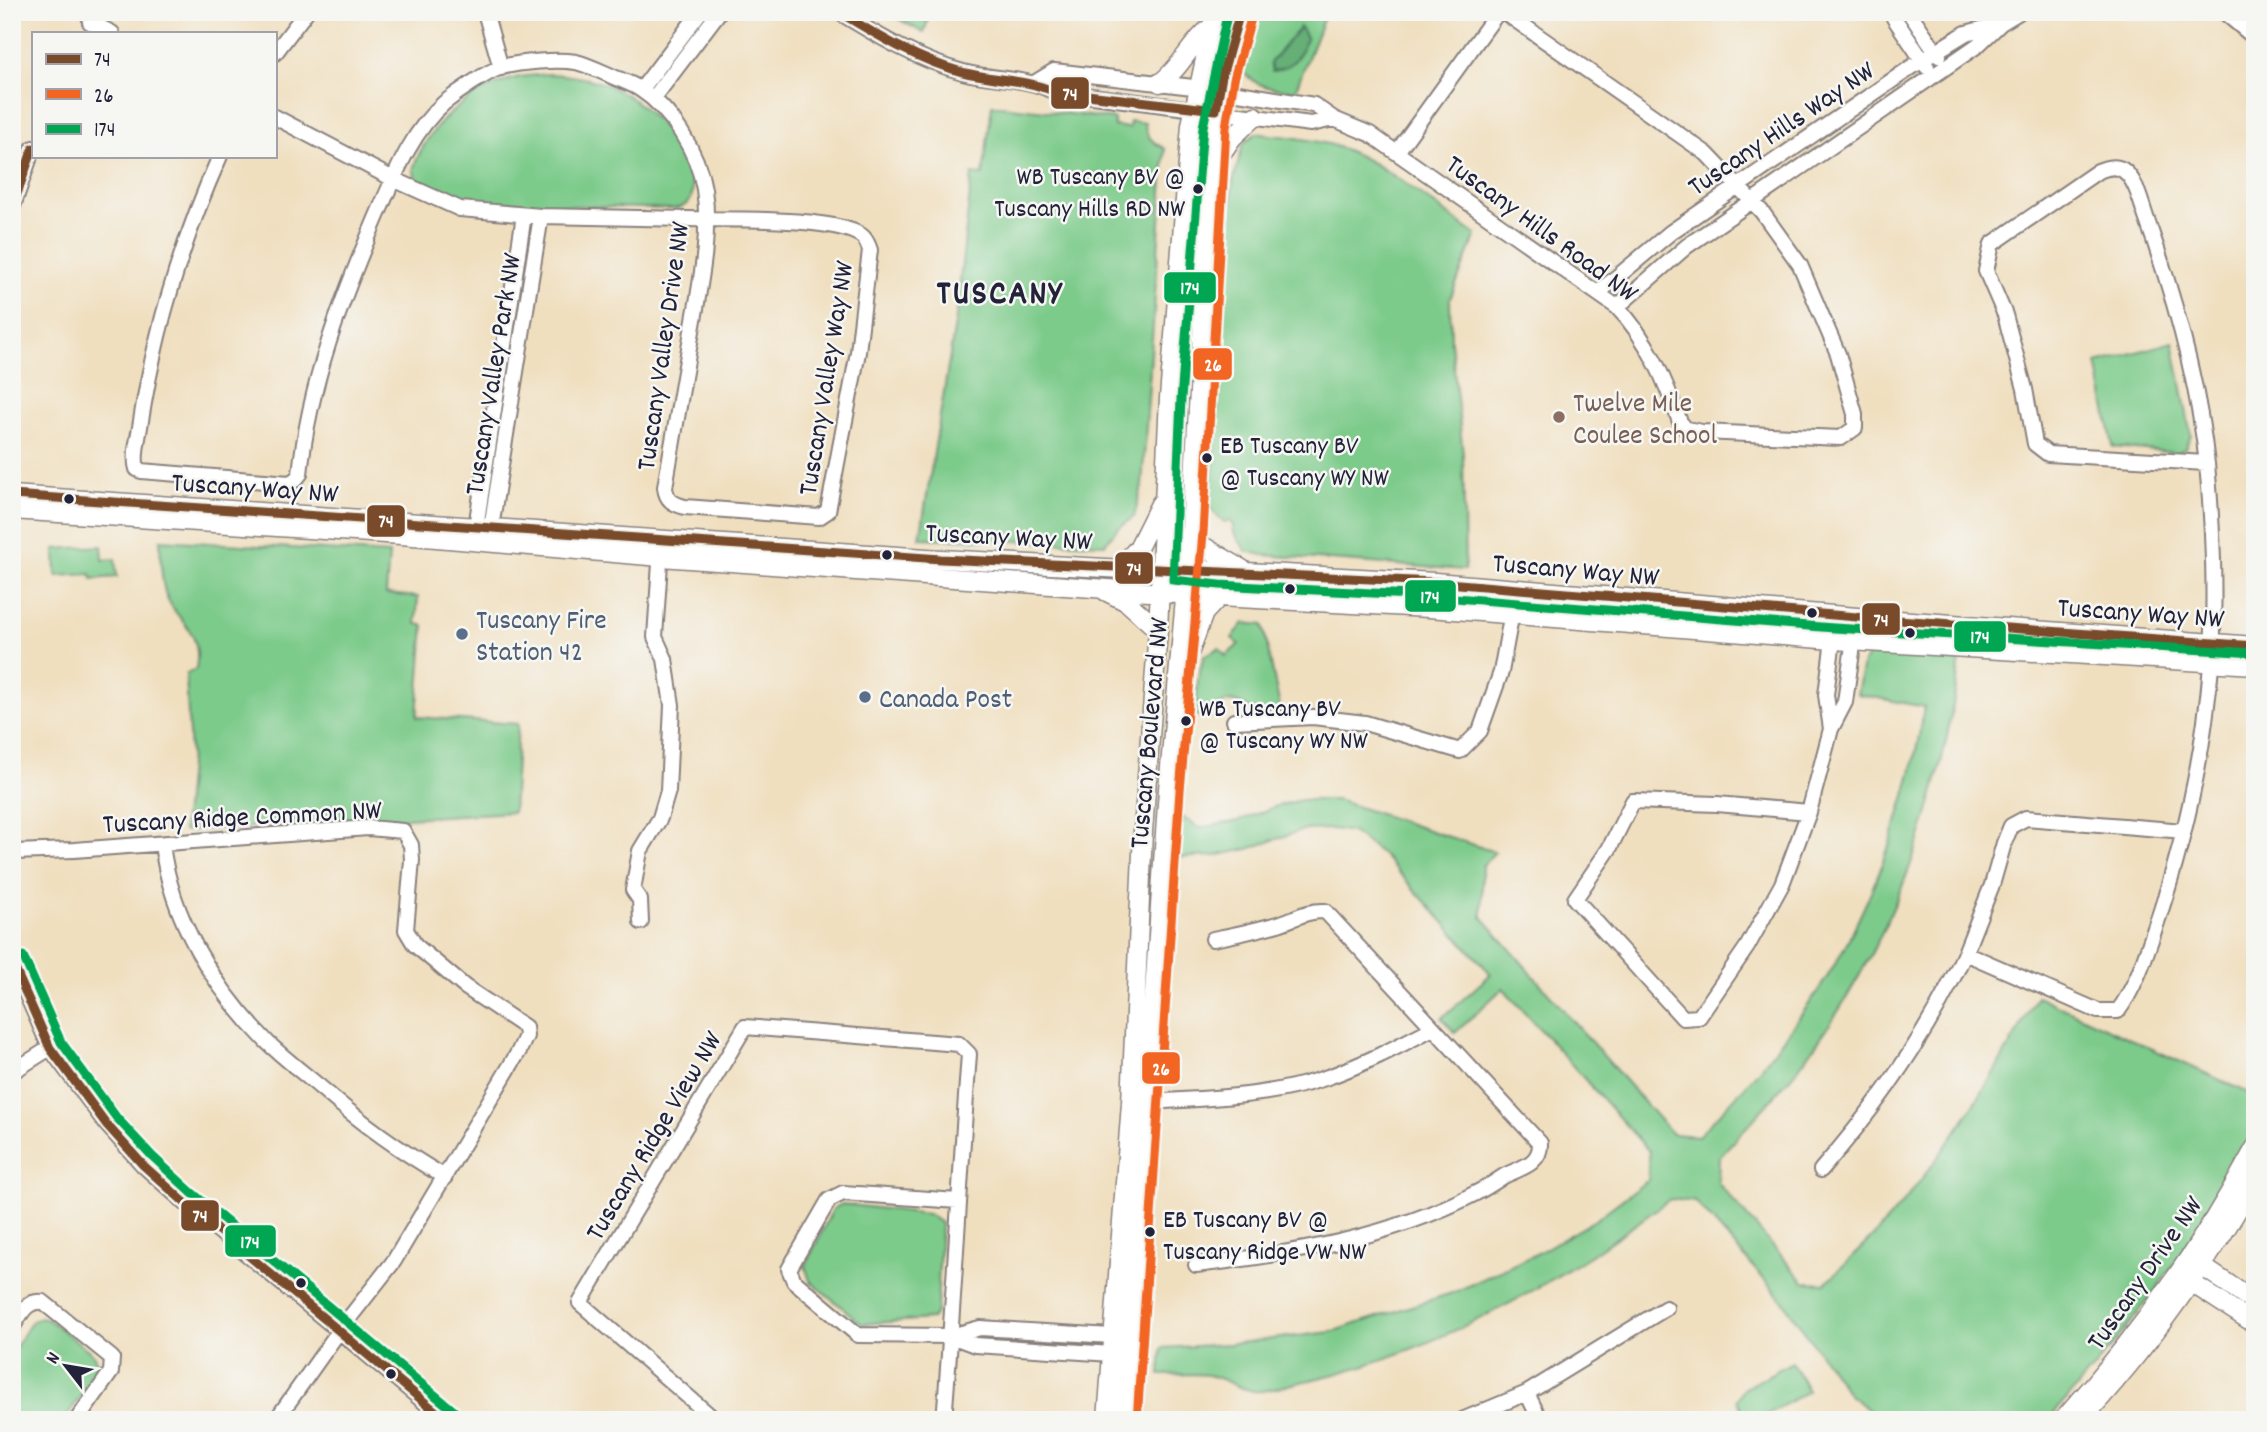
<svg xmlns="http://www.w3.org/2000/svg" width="2267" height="1432" viewBox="0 0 2267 1432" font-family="Dekko,sans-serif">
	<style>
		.green { fill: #7dcb8b; stroke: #507663; stroke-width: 2 }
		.forest { fill: #66af77; stroke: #446859; stroke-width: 2 }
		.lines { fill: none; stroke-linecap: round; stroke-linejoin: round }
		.minor-casing { stroke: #89807d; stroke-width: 18 }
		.tertiary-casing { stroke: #89807d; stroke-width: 21 }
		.minor { stroke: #fff; stroke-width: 14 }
		.tertiary { stroke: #fff; stroke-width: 18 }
		.bus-1-casing { stroke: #f6f6f2; stroke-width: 14 }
		.bus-2-casing { stroke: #f6f6f2; stroke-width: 14 }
		.bus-3-casing { stroke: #f6f6f2; stroke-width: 14 }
		.bus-1 { stroke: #7a4b2a; stroke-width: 9 }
		.bus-2 { stroke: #f26522; stroke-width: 9 }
		.bus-3 { stroke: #00a651; stroke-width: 9 }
		.bus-dot { fill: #22223b; stroke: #f6f6f2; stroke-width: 2.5 }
		.education-dot { fill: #8d6e63; stroke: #f6f6f2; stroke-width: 2.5 }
		.service-dot { fill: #5c6f8a; stroke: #f6f6f2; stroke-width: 2.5 }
		.labels { text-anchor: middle; stroke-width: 5; stroke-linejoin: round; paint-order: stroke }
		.bus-label { font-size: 26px; fill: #22223b; stroke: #f6f6f2; text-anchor: start }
		.street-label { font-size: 28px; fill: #22223b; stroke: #f6f6f2 }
		.education-label { font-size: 28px; fill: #785e54; stroke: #f6f6f2; text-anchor: start }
		.service-label { font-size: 28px; fill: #4e5e75; stroke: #f6f6f2; text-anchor: start }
		.district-label { font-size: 35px; font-weight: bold; letter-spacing: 2px; fill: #22223b; stroke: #f6f6f2 }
		.line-badge { stroke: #f6f6f2; stroke-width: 2.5 }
		.badge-label { font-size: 19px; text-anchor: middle; font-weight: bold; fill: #fff }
	</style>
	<rect width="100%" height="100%" fill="#f6f6f2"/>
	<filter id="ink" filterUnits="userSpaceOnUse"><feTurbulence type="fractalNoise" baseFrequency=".0143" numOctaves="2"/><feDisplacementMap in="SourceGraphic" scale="14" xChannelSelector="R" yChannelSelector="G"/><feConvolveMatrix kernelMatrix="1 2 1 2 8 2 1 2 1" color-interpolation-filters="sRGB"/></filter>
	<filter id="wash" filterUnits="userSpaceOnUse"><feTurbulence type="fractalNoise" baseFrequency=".00686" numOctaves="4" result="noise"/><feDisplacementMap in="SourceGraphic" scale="28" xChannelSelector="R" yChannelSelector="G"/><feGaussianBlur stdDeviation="1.57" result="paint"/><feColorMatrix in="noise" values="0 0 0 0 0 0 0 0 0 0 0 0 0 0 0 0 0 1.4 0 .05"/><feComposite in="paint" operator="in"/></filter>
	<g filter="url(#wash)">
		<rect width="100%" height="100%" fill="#f0dfbf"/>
		<!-- green -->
		<path class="green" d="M886,12H930L924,33Z
			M1251,12H1326L1295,91C1272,88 1259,89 1242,71L1243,47Z
			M548,74C578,75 611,82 635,101C648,111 660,123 670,135C684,154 712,206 672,209L482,203L450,196L425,186L416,179L413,169C428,125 470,89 516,78C526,75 538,75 548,74Z
			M992,105L1114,119V126L1129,128L1130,121L1145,123C1145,137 1154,143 1165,149L1142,486L1134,517L1117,529L1105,544L920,538L956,318L972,174L983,175Z
			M1256,133C1282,137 1310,138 1335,146C1383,161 1434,206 1476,235L1450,299L1451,342L1463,454L1465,570L1262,555L1246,551L1233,531L1234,525L1229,521L1224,522L1210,509L1233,182L1243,144Z
			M2173,342L2191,435L2185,448L2177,453L2113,447L2097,363Z
			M160,540L389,554L386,594L418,597L416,624L424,625L417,717L518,724L513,812L183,831L190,755L186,674L196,669C203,629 177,624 166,595C160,578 161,557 160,540Z
			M102,546L103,560L115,559L117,577L92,579L91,574L56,576L55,549Z
			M1244,623L1263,625L1281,712C1274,713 1266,715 1258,712C1237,704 1227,690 1211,718L1196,716L1198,678L1204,656L1219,648L1226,656L1239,644L1232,638Z
			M1873,651L1960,660C1941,804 1896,934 1810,1053C1782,1090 1750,1123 1719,1157L1718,1183L1804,1282L1826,1283C1847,1261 1870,1241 1890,1218C1949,1149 1995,1076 2037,996L2255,1096C2255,1105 2257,1118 2255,1128C2251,1143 2233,1170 2224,1185C2175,1270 2115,1347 2048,1420H1882L1849,1395L1783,1301L1696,1202L1670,1199C1562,1281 1440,1352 1306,1381C1292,1383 1266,1393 1254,1391C1238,1389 1224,1378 1208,1375C1193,1373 1176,1375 1160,1375L1162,1348L1230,1344L1331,1332L1455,1292L1536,1254L1595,1220L1648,1180L1649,1151L1503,988L1455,1033L1442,1018L1491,974L1381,853L1352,832L1333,829L1303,830L1248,849L1214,856L1175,858L1181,816L1199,828L1238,821L1280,805L1302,800H1337L1495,852L1482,866V917L1672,1134L1698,1136C1720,1113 1743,1090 1763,1065C1790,1030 1820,992 1842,952C1883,875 1911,793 1924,707L1857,694L1863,663Z
			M842,1204L928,1214L941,1223L937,1311L932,1319L862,1324L810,1281L805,1266L833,1209Z
			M41,1318L49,1320L93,1354L98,1365L95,1376L64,1420H12V1353L32,1321Z
			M1792,1362L1808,1391L1758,1420H1747L1737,1400L1743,1389Z"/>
		<!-- forest -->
		<path class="forest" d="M1300,27L1307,39C1298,58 1293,68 1272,71L1270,63Z"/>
	</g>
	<g filter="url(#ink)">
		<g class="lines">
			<defs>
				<path id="minor" d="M485,12L501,68
					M839,12C878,36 918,60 963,72C993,80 1025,77 1053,91L1311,124L1334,119
					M1893,12L1894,18L1927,67
					M1909,12L1939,56
					M2224,12L2255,38
					M90,22L112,33
					M275,53L306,12
					M1036,82L1054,71L1219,90L1314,105L1334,119L1370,134L1617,307C1648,339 1665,380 1680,422L1686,429L1702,432L1841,438L1855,428V414L1838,354L1800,265L1762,212L1707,154L1504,12
					M641,90L700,12
					M653,99L719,12
					M1397,152L1498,12
					M220,156C182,241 154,335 140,427C138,440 133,456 137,469L141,471L290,483L296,479L300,474C309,384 342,298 377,216C394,177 411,132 444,103C458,92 486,72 502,67C521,62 557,59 576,62C589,65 604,73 616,78C624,81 632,84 640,89C671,109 698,152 704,189C711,235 700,285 692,331C683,383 674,435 665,487C666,500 673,504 685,507L819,517L828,511L858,352L870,250C868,245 867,240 862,236C834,216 726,220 688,219L541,216L460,209L393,179L275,117
					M12,209L33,148
					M1599,292L1671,232L1922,60L1966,33L2000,24
					M1617,307L1687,246L1978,45L2001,23L2019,12
					M486,535L491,528L541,216
					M479,537L476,527L524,215
					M1234,721L1313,717L1365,723L1460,751L1480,731L1501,672L1516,590
					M1831,729L1826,695L1836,615
					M1809,812L1717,804L1633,801L1609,849L1575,899L1683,1018L1699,1017L1747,947L1782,884L1809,812L1831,729L1845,702L1857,617
					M2184,831L2026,818L2011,826L2004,843L1992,885L1965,953L2098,1011H2118C2135,988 2144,960 2153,934C2183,848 2204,756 2211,665C2216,603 2213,525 2207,464C2198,380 2174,296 2146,217C2141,203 2136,179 2123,170C2115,165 2106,168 2098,171L1992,244L1986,271L2005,315L2025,389L2035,444L2048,454L2206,463
					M162,844C171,919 214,988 267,1042C284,1058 302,1072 320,1087C359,1121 400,1151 445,1177
					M12,852L74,850L368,828L403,831L411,845L412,860L406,930L415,945L465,987L525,1027L526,1036L519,1051L394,1261L339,1331L276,1420
					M641,922L640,900L633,890L640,851L660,818L668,791L672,705L665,659L655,637L661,548
					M12,961L50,1048L107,1125L143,1165L183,1201L446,1420
					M12,1072L50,1048
					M1136,1103C1198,1098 1262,1099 1322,1079C1361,1066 1397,1047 1433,1028
					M1821,1170C1878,1105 1929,1032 1965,953
					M958,1201L843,1193L829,1200L789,1269L794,1281L858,1335L951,1336L980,1328L1112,1336L1120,1340
					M1196,1265C1292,1254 1390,1238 1476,1193C1486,1188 1495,1182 1504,1176C1520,1168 1541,1164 1540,1143L1325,911C1308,910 1294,919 1278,924C1256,930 1235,935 1213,939
					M12,1328C20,1316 26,1299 43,1302L112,1358L111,1372L77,1420
					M951,1336L975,1345L1112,1354L1119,1351
					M1527,1393L1666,1308
					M715,1420L580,1303L745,1027L959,1044L969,1054C960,1176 954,1298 944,1420
					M1462,1420L1527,1393L1540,1420"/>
				<path id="tertiary" d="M1160,83C1181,68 1190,44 1210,28
					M1211,169L1232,138L1255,116
					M12,495L941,559L1143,570H1208L1435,582L1857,617L2255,646
					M12,510L401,535L661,557L1219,597L1429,608L1833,640L2255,665
					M1191,532L1203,546L1242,569
					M1121,567L1138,548L1160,504
					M1105,591L1127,602L1158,630
					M1186,662L1204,613L1219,597
					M2194,1261L2255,1302
					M2184,1278L2255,1324
					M1107,1420L1131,1103L1143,831L1158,630L1169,398L1191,125L1215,12
					M1125,1420L1168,789L1191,532L1214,126L1222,76L1240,12
					M2063,1420C2138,1337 2202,1246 2255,1148
					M2081,1420C2150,1345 2205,1268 2255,1180"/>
			</defs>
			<!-- minor casing -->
			<use href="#minor" class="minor-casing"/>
			<!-- tertiary casing -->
			<use href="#tertiary" class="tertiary-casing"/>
			<!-- minor -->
			<use href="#minor" class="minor"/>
			<!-- tertiary -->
			<use href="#tertiary" class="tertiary"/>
			<defs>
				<path id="bus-1" d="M839,12C878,36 918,60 962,72C993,80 1024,79 1053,91L1216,110L1222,76L1240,12
					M12,208L33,148
					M12,495L941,559L1435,582L1857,617L2255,646
					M12,962L50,1048L107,1125L143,1165L183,1201L446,1420"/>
				<path id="bus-2" d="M1137,1420L1180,790L1203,533L1226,127L1234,79L1252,15"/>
				<path id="bus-3" d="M1227,15L1203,127L1181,399L1173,580L1220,585L1430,596L1834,628L2255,653
					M23,956L61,1042L116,1117L152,1156L191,1192L454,1411"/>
			</defs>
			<!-- bus-1 casing -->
			<use href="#bus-1" class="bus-1-casing"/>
			<!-- bus-2 casing -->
			<use href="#bus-2" class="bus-2-casing"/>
			<!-- bus-3 casing -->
			<use href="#bus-3" class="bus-3-casing"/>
			<!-- bus-1 -->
			<use href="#bus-1" class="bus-1"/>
			<!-- bus-2 -->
			<use href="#bus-2" class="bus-2"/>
			<!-- bus-3 -->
			<use href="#bus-3" class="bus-3"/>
		</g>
	</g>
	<!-- markers -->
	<g class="bus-dot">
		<circle cx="1198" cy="189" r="6"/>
		<circle cx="1207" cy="458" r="6"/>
		<circle cx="69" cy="499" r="6"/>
		<circle cx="887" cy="555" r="6"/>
		<circle cx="1290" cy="589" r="6"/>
		<circle cx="1812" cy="613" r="6"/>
		<circle cx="1910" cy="633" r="6"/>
		<circle cx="1186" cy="721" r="6"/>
		<circle cx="1150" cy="1232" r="6"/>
		<circle cx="301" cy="1283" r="6"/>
		<circle cx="391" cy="1374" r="6"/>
	</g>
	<circle class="education-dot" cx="1559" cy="417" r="7"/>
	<g class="service-dot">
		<circle cx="462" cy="634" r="7"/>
		<circle cx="865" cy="697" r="7"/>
	</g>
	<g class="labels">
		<!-- bus labels -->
		<g class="bus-label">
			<text x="1185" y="184" text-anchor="end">WB Tuscany BV @<tspan x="1185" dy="32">Tuscany Hills RD NW</tspan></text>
			<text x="1220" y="453">EB Tuscany BV<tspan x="1220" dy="32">@ Tuscany WY NW</tspan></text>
			<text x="1199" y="716">WB Tuscany BV<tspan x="1199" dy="32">@ Tuscany WY NW</tspan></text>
			<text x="1163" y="1227">EB Tuscany BV @<tspan x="1163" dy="32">Tuscany Ridge VW NW</tspan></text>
		</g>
		<!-- street labels -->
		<g class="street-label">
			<text transform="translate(1780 127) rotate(-34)" y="10">Tuscany Hills Way NW</text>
			<text transform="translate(1543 227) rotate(36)" y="10">Tuscany Hills Road NW</text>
			<text transform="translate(661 346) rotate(-82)" y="10">Tuscany Valley Drive NW</text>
			<text transform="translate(491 374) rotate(-81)" y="10">Tuscany Valley Park NW</text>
			<text transform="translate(824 378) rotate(-81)" y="10">Tuscany Valley Way NW</text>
			<text transform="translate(255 486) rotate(4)" y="10">Tuscany Way NW</text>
			<text transform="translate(1009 535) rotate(3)" y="10">Tuscany Way NW</text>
			<text transform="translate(1576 568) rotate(5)" y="10">Tuscany Way NW</text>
			<text transform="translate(2141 611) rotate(4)" y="10">Tuscany Way NW</text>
			<text transform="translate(1147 733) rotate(-85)" y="10">Tuscany Boulevard NW</text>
			<text transform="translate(242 815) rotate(-3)" y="10">Tuscany Ridge Common NW</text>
			<text transform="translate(652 1135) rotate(-59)" y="10">Tuscany Ridge View NW</text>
			<text transform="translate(2143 1272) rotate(-55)" y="10">Tuscany Drive NW</text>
		</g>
		<!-- education labels -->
		<g class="education-label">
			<text x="1573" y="411">Twelve Mile<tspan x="1573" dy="32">Coulee School</tspan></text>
		</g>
		<!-- service labels -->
		<g class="service-label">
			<text x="476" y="628">Tuscany Fire<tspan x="476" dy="32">Station 42</tspan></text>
			<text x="879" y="707">Canada Post</text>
		</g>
		<!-- district labels -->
		<g class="district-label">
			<text x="1000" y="303">TUSCANY</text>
		</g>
	</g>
	<g class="line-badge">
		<rect x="1050" y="76" width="40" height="34" rx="7" fill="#7a4b2a"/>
		<rect x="1163" y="271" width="54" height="33" rx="7" fill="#00a651"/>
		<rect x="1192" y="347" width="41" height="34" rx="7" fill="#f26522"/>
		<rect x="366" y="504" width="40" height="34" rx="7" fill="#7a4b2a"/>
		<rect x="1114" y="551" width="40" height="34" rx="7" fill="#7a4b2a"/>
		<rect x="1404" y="579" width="53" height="34" rx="7" fill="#00a651"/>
		<rect x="1861" y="602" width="40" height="34" rx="7" fill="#7a4b2a"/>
		<rect x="1953" y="620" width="54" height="33" rx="7" fill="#00a651"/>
		<rect x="1141" y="1051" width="40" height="34" rx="7" fill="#f26522"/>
		<rect x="180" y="1199" width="40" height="33" rx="7" fill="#7a4b2a"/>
		<rect x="224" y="1224" width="53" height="34" rx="7" fill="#00a651"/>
	</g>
	<g class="badge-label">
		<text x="1070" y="100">74</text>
		<text x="1190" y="294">174</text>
		<text x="1213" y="371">26</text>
		<text x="386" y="527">74</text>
		<text x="1134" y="575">74</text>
		<text x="1430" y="603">174</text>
		<text x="1881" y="626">74</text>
		<text x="1980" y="643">174</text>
		<text x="1161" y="1075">26</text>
		<text x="200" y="1222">74</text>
		<text x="250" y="1248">174</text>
	</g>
	<!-- margin -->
	<rect width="2267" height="1432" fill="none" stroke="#f6f6f2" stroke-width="42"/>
	<!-- legend -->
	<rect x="32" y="32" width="245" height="126" fill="#f6f6f2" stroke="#a1a1a9" stroke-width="2"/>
	<rect x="46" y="54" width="35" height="10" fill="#7a4b2a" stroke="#a1a1a9" stroke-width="2"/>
	<text x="94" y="66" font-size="21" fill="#22223b">74</text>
	<rect x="46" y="89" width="35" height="10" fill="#f26522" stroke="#a1a1a9" stroke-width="2"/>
	<text x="94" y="102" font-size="21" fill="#22223b">26</text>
	<rect x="46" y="124" width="35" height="10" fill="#00a651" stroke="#a1a1a9" stroke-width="2"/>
	<text x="94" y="136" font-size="21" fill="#22223b">174</text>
	<!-- north arrow -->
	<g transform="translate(66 1366) rotate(301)" stroke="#f6f6f2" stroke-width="5" paint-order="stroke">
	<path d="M0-5L12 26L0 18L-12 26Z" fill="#22223b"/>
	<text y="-10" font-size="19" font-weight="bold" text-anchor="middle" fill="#22223b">N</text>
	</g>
</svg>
